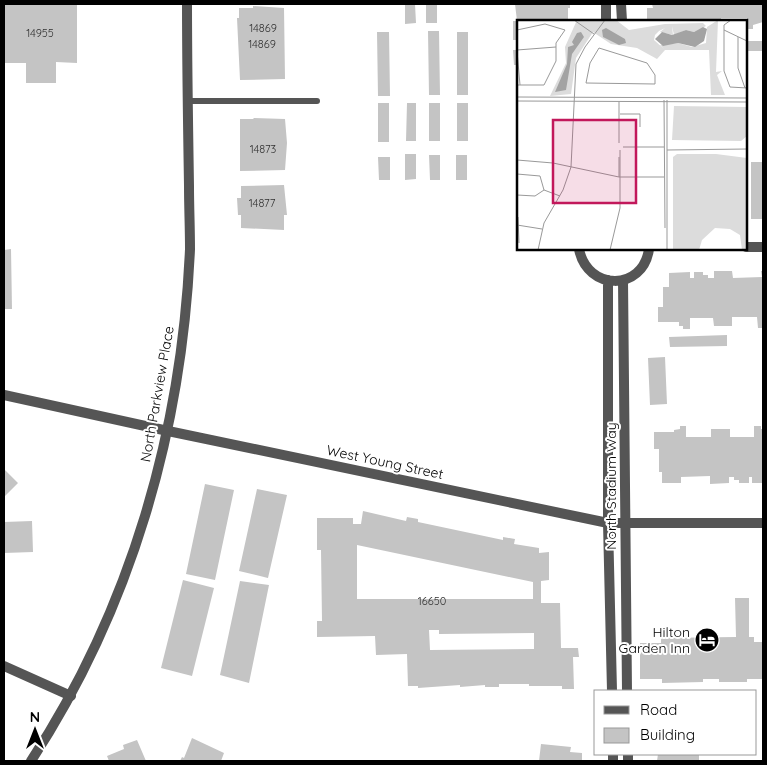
<svg xmlns="http://www.w3.org/2000/svg" width="767" height="765" viewBox="0 0 767 765" font-family="Quicksand,sans-serif">
	<style>
		.building { fill: #c4c4c4; fill-rule: evenodd }
		.lines { fill: none; stroke-linecap: round; stroke-linejoin: round }
		.service { stroke: #555; stroke-width: 6 }
		.minor { stroke: #555; stroke-width: 10 }
		.tertiary { stroke: #555; stroke-width: 10 }
		.labels { text-anchor: middle; stroke-width: 4; stroke-linejoin: round; paint-order: stroke }
		.number-label { font-size: 11px; fill: #313131 }
		.street-label { font-size: 14px; fill: #000; stroke: #fff }
		.poi-label { font-size: 14px; fill: #000; stroke: #fff; text-anchor: end }
		.inset-road { fill: none; stroke: #999; stroke-width: 1 }
		.view { fill: #c2185b; fill-opacity: 0.15; stroke: #c2185b; stroke-width: 2.5 }
		.inset-edge { fill: none; stroke: #000; stroke-width: 2.5 }
	</style>
	<rect width="100%" height="100%" fill="#fff"/>
	<!-- building -->
	<path class="building" d="M4,4H77V63L56,62V83H26V63H4Z
		M405,4H415L416,23L405,24Z
		M426,4H437V23H426Z
		M515,4H570V8H568V21H518V40H513V21H517Z
		M652,4H763V22L753,25V29H747V18H721V21H703V19L647,21V8H653Z
		M253,6L284,8L285,79L240,80L237,18H239V8H253Z
		M428,31H439L440,95H429Z
		M377,32H389L390,96H378Z
		M457,32H468V95H457Z
		M746,41H763V51H746Z
		M513,50H518V77H516V65H514Z
		M378,103H389V142H378Z
		M407,103H416V141H406Z
		M429,103H440V141H429Z
		M457,103H468V141H457Z
		M253,118L285,119L287,143L285,170L240,171V119H254Z
		M405,154H416V179L405,180Z
		M429,155H440V180H430Z
		M456,155H467V180H456Z
		M378,157H390V180H379Z
		M751,162H763V219H751Z
		M284,185L287,215H284V230L241,228V215H238L237,198H241V186Z
		M11,249L12,309H4V250Z
		M714,271H732L733,278L762,277L761,271H763V328H758L757,317H732V326H714L713,318H690V329H683V326H679V322H658V307H663V287H669V273L690,272V278H694V272H703V275H708V278H714Z
		M727,335V346L670,347L669,337Z
		M665,357L667,404L650,405L648,358Z
		M680,426H686V437H711V429H730V437H754V426H761V429H763V483H752V477H749V483H739V480H734V477H729V483L710,484V476L681,477V483H662V472H659V449H654V432H674V430L680,429Z
		M4,469L18,483L4,497Z
		M205,484L234,490L215,580L186,574Z
		M257,489L287,495L268,578L239,571Z
		M363,511L406,521L407,517L418,519V522L503,540V537L515,539L514,544L539,548V553L549,552V580L541,581V603H560L561,648H578L579,657H573L574,689H562V686H529V684H499V687H485V685L460,687V685L418,688V686H408L407,654L376,655L375,636L317,637V621H322L321,550H317V518H353V524H361ZM357,545L533,582V599H357ZM429,630H439V634L534,633V649L430,650Z
		M32,521L33,552L4,553V522Z
		M183,580L214,588L192,676L161,668Z
		M240,581L269,585L249,683L220,675Z
		M735,598H749V637H754V642H763V679H747V682H719V679H703V682L662,683V679H640V643H661V638L736,637Z
		M192,738L224,753L221,761H180L182,757L184,758Z
		M137,740L146,761H109L107,756L124,749L123,745Z
		M541,744L571,747L570,752L582,753V761H539Z
		M658,754H699V761H657Z"/>
	<g class="lines">
		<!-- service -->
		<path class="service" d="M188,101H317"/>
		<!-- minor -->
		<path class="minor" d="M606,4V21
			M621,4L622,21
			M746,247H763
			M579,249C587,291 643,292 649,249
			M608,280V523L612,691
			M623,280L627,691
			M168,431L608,523H763
			M4,666L71,696
			M613,761V754
			M628,761V754"/>
		<!-- tertiary -->
		<path class="tertiary" d="M4,395L168,431
			M31,761C131,608 182,431 190,249C190,228 189,207 189,186C188,125 187,64 187,4"/>
	</g>
	<!-- icons -->
	<defs>
		<symbol id="hotel-disc" viewBox="-11 -11 22 22"><circle r="9.5" fill="#000" stroke="#fff"/><path d="M-6-4.5h1.5V1H6V5H4.5V3h-9V5H-6ZM-4 0a1.8 1.8 0 1 1 3.6 0ZM.5 0V-2.5h3Q6-2.5 6 0Z" fill="#fff"/></symbol>
	</defs>
	<g fill-rule="evenodd">
		<use href="#hotel-disc" x="693" y="626" width="28" height="28"/>
	</g>
	<g class="labels">
		<!-- number labels -->
		<g class="number-label">
			<text x="263" y="32">14869</text>
			<text x="40" y="37">14955</text>
			<text x="262" y="48">14869</text>
			<text x="263" y="153">14873</text>
			<text x="262" y="207">14877</text>
			<text x="432" y="605">16650</text>
		</g>
		<!-- street labels -->
		<g class="street-label">
			<text transform="translate(157 394) rotate(-80)" y="5">North Parkview Place</text>
			<text transform="translate(385 462) rotate(12)" y="5">West Young Street</text>
			<text transform="translate(611 486) rotate(-90)" y="5">North Stadium Way</text>
		</g>
		<!-- poi labels -->
		<g class="poi-label">
			<text x="690" y="637">Hilton<tspan x="690" dy="16">Garden Inn</tspan></text>
		</g>
	</g>
	<!-- overview -->
	<g transform="translate(517 20)">
		<rect width="230" height="230" fill="#fff"/>
		<path d="M60,0H99L112,10L148,4L186,3L189,6L177,12L169,10L157,15L155,6L156,15L143,12L139,15L148,8L142,11L138,15L137,20L147,29L143,25L161,23L175,27L189,23L190,7L201,0L199,52L205,51L200,55L208,75H194L192,30H148L140,39L120,28L94,24L76,12L59,38L54,74L33,76L49,43L48,27ZM157,86L230,87V116L224,121L155,120ZM160,134H199L230,138V230H225L223,215L213,209L198,208L185,220L182,230H156V137Z" fill="#dcdcdc"/>
		<path d="M186,7L190,9L187,21L178,27L161,23L146,26L138,19L145,12L155,15L169,10L177,12ZM89,8L108,19L109,23L102,25L86,17L85,10ZM64,12L67,17L55,34L49,70L38,72L50,44L51,27L57,25L55,22L60,13Z" fill="#a3a3a3"/>
		<path class="inset-road" d="M57,0L77,14M214,0L207,5V51L213,67L230,68M0,10L28,4L48,10L39,23V41L27,65H0M207,10L230,21M221,17V48L228,68M82,28L130,43L138,55V64L69,63L73,43ZM0,30L39,27M0,31L3,65M0,77L230,78M147,80L148,208M0,81L230,82M103,94H123V107M102,123V82M106,127H147M150,130L230,129M102,137V157M0,140L36,143L102,157H147M0,154L23,156L27,170M27,170L43,176M0,175L18,176L27,170M1,197L2,223M0,205L25,209M21,230L27,203L46,170L54,147L59,44L68,27L88,0M93,230L103,188V130M150,230V80"/>
		<path class="view" d="M36,100H119V183H36Z"/>
		<rect width="230" height="230" class="inset-edge"/>
	</g>
	<!-- border -->
	<rect width="767" height="765" fill="none" stroke="#000000" stroke-width="10"/>
	<!-- legend -->
	<rect x="594" y="690" width="162" height="65" fill="#ffffff" stroke="#999999"/>
	<rect x="604" y="706" width="25" height="8" fill="#555555" stroke="#999999"/>
	<text x="640" y="715" font-size="15" fill="#000000">Road</text>
	<rect x="604" y="728" width="25" height="15" fill="#c4c4c4" stroke="#999999"/>
	<text x="640" y="740" font-size="15" fill="#000000">Building</text>
	<!-- north arrow -->
	<g transform="translate(35 730)" stroke="#ffffff" stroke-width="4" paint-order="stroke">
	<path d="M0-4L9 19L0 12L-9 19Z" fill="#000000"/>
	<text y="-8" font-size="14" font-weight="bold" text-anchor="middle" fill="#000000">N</text>
	</g>
</svg>
